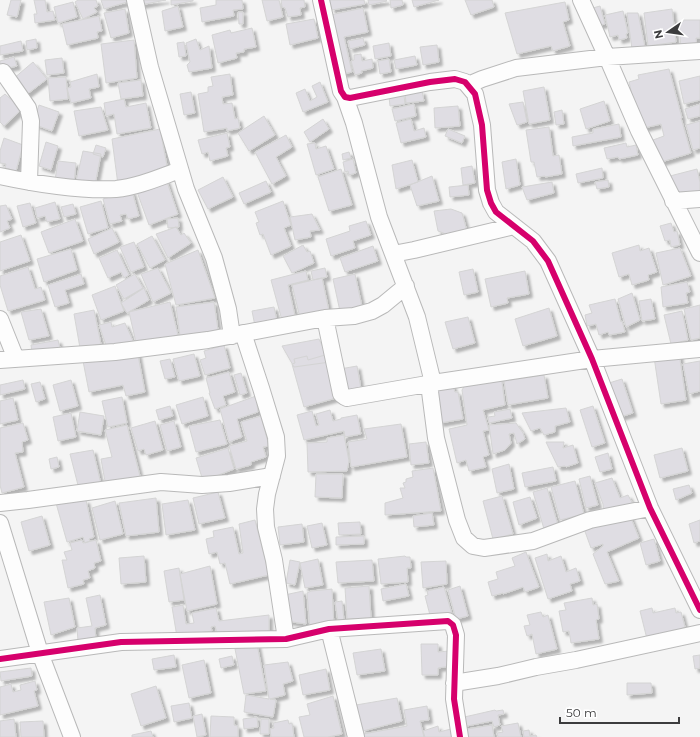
<svg xmlns="http://www.w3.org/2000/svg" width="700" height="737" viewBox="0 0 700 737" font-family="Montserrat,sans-serif">
	<style>
		.building { fill: #dfdde3; stroke: #d4d4d4; filter: url(#shadow) }
		.lines { fill: none; stroke-linecap: round; stroke-linejoin: round }
		.minor-casing { stroke: #b9b9b9; stroke-width: 18 }
		.minor { stroke: #fdfdfd; stroke-width: 16 }
		.cycleway-casing { stroke: #fff; stroke-width: 8 }
		.cycleway { stroke: #d6006c; stroke-width: 6 }
	</style>
	<defs>
		<filter id="shadow"><feDropShadow dx="3.5" dy="3.5" stdDeviation="1" flood-color="#0004"/></filter>
	</defs>
	<rect width="100%" height="100%" fill="#f4f4f4"/>
	<!-- building -->
	<path class="building" d="M11,0H21L17,17L7,15Z
		M34,0H45L47,12L53,11L55,20L35,23L34,14H37Z
		M78,0H96L98,6L94,8L97,12L83,19L75,2Z
		M101,0H126L127,2L104,9Z
		M139,0H166L140,5Z
		M171,0H193V1L171,5Z
		M216,0H242L243,9L233,10L234,16L202,22L200,8L216,5Z
		M262,0H279L283,17L267,21Z
		M281,0H304L305,7L300,8L301,15L288,17L285,8L282,7Z
		M329,0H364L365,4L332,10Z
		M368,0H386L387,1L369,5Z
		M390,0H402L403,5L391,8Z
		M412,0H439L414,7Z
		M465,0H492L494,7L471,15Z
		M73,2L77,17L58,23L54,7Z
		M565,2L569,20L563,22L570,46L553,51L551,46L517,54L505,13Z
		M178,6L183,27L165,31L162,11Z
		M600,6L605,24L597,26L593,8Z
		M363,8L368,32L344,37L352,72L343,74L330,15Z
		M125,9L129,33L111,38L104,13Z
		M672,9L676,42L648,46L644,13Z
		M623,11L628,33L626,34L627,38L619,40L618,35L610,37L605,15Z
		M238,12H243V24H239Z
		M627,13H638L645,47L632,49Z
		M99,16L102,31L97,32L98,38L67,45L62,24Z
		M314,19L318,38L290,45L286,24Z
		M683,20H700V38H696L697,48L681,50L679,22H683Z
		M252,28L256,47L244,49V52L236,53L237,58L218,63L212,35L230,30L231,33Z
		M363,38L365,45L350,49L348,41Z
		M36,39L37,48L27,50L26,41Z
		M196,39L200,50L209,46L212,68L189,72L187,65L190,62L186,43Z
		M134,40L137,78L106,83L101,44Z
		M21,41L23,51L0,55V46Z
		M184,42L186,56L179,57L177,43Z
		M389,43L391,56L375,59L373,46Z
		M437,45L439,62L423,65L420,47Z
		M361,54L362,61L372,59L373,68L361,71L362,73L355,75L351,61L354,60V55Z
		M415,56L417,65L396,69L394,60Z
		M14,57L17,66L0,70V61Z
		M62,58L64,73L47,75L45,60Z
		M389,59L391,72L380,74L378,61Z
		M33,62L47,79L26,95L13,79Z
		M669,69L682,118H681L691,153L658,163L653,140L664,136L661,124L640,129L629,82L639,79L638,75Z
		M97,74L99,87L89,89L91,98L71,103L67,88L71,87L70,82Z
		M230,74L233,95L222,97L223,104L232,103L235,119L238,118L240,128L227,131V128L204,132L198,94L208,92V87L213,86L211,77Z
		M700,76V100L684,104L679,81Z
		M66,77L68,99L50,101L48,78Z
		M141,80L143,96L121,99L118,83Z
		M320,82L328,102L303,112L296,93L305,89L310,101L317,97L312,86Z
		M544,87L550,120L529,124L523,91Z
		M422,91L424,101L406,103L405,93Z
		M191,92L195,113L184,115L180,94Z
		M5,94L22,109L4,126L0,122V98Z
		M404,95L405,104L390,106L389,97Z
		M124,99L126,107L146,103L151,128L117,134L114,114L106,116L104,103Z
		M604,101L610,121L586,129L580,109Z
		M523,102L527,122L517,125L509,104Z
		M414,104L416,116L395,121L392,109Z
		M700,104V116L688,119L685,109Z
		M39,105L59,112L52,131L33,124Z
		M458,106L460,126L435,128L434,108Z
		M101,107L108,130L79,136L74,111Z
		M562,110L564,124L556,125L554,112Z
		M264,116L275,135L249,151L238,133Z
		M323,119L329,129L310,142L304,132Z
		M411,119L414,131L424,128L426,137L401,143L396,123Z
		M700,121V148L693,150L686,125Z
		M619,124L621,137L573,146L572,137L593,133V129Z
		M549,127L553,156L559,155L562,174L545,177V176L537,177L534,162H531L526,130Z
		M160,129L168,171L118,185L112,139Z
		M448,129L465,136L462,143L445,136Z
		M227,133L230,147L226,148L228,156L210,161L208,152L202,154L198,140Z
		M286,135L292,147L276,157L286,176L272,184L255,152Z
		M4,138L23,145L16,171L5,168L6,164L0,163V151Z
		M46,142L58,146L51,170L39,166Z
		M315,143L316,149L326,146L334,169L316,175L307,144Z
		M626,143L627,147L636,145L638,155L619,159L618,157L607,159L604,148Z
		M96,145L106,148L103,157L93,154Z
		M83,151L101,154L95,185L76,181Z
		M349,152L351,158L343,160L342,154Z
		M353,159L356,173L349,175L348,171L345,172L343,162Z
		M516,159L520,185L506,189L502,162Z
		M412,160L418,182L396,189L392,165Z
		M58,161L76,163L74,183L55,180Z
		M472,166L475,183L463,185L461,168Z
		M602,168L603,178L578,183L576,174Z
		M341,169L352,205L329,211L318,177Z
		M697,169L700,182V192L676,198L670,176Z
		M432,176L439,201L417,206L410,185Z
		M223,177L233,197L208,209L198,190Z
		M166,179L178,214L149,225L136,189Z
		M608,180L609,187L597,189L595,182Z
		M266,181L271,192L244,204L239,193Z
		M552,182L554,193L527,200L522,187Z
		M468,185L469,195L450,197L449,187Z
		M132,191L139,216L128,219L126,214L120,215L122,221L110,224L103,199Z
		M101,201L108,228L88,234L80,207Z
		M283,201L291,225L284,228L291,246L271,255L263,234L260,235L256,223L259,222L255,212Z
		M55,202L60,219L47,222L45,216L37,218L35,208Z
		M30,203L36,223L23,227L17,206Z
		M73,204L76,214L64,217L61,207Z
		M6,205L12,219L7,221L10,228L0,232V206Z
		M451,209L462,213L467,231L451,236L438,231L434,211Z
		M312,214L320,230L310,231L311,237L295,240L290,217Z
		M178,218L179,227L168,228L167,219Z
		M75,219L83,241L49,253L41,232Z
		M366,221L371,235L353,241L355,248L331,256L326,239L350,231L349,226Z
		M671,223L674,232L677,231L680,245L671,247L670,240L665,241L660,226Z
		M176,227L181,235L184,233L191,243L168,258L156,234Z
		M112,228L119,242L94,254L88,239Z
		M21,235L30,261L0,271V242Z
		M152,236L165,260L150,268L137,244Z
		M134,242L144,267L131,272L120,247Z
		M303,245L307,252L310,251L314,263L292,273L283,256Z
		M639,245L640,251L649,248L657,272L648,275L649,280L632,285L629,274L619,277L612,253Z
		M373,246L378,261L345,272L340,258Z
		M680,248L691,276L663,285L656,253Z
		M71,249L77,270L44,282L37,259Z
		M117,250L129,275L124,278L121,272L108,278L99,258Z
		M198,250L215,298L176,305L165,264Z
		M28,267L35,289L41,287L45,300L8,311L0,285V276Z
		M158,268L171,293L153,302L141,274Z
		M325,268L327,277L313,280L311,271Z
		M473,269L478,292L464,295L459,272Z
		M306,271L308,280L288,285L296,320L283,324L271,280Z
		M525,271L529,294L507,298L508,303L491,307L485,279Z
		M81,274L84,284L65,290L69,303L55,307L48,285Z
		M135,274L143,288L124,299L116,285Z
		M355,274L363,311L341,316L333,279Z
		M322,278L329,311L300,318L292,285Z
		M687,282L690,292L686,293L688,303L663,307L661,287Z
		M115,286L124,311L101,320L92,295Z
		M144,288L149,300L127,313L121,303Z
		M632,293L640,320L626,327L618,299Z
		M615,299L621,322L622,321L625,332L609,335L608,332L599,335L596,324L587,326L585,315L592,313L589,305Z
		M651,299L655,319L642,321L639,301Z
		M170,302L178,335L150,342L137,347L129,312Z
		M214,302L218,330L180,336L176,307Z
		M700,305V338L691,340L684,309Z
		M274,307L277,321L255,326L252,311Z
		M549,308L557,336L523,346L515,319Z
		M41,309L49,336L29,340L21,312Z
		M94,310L101,344L80,348L74,314Z
		M682,311L688,340L671,344L664,315Z
		M468,317L475,343L453,349L445,322Z
		M111,322L112,327L125,323L133,341L108,351L99,325Z
		M319,339L330,362L294,367L282,346Z
		M58,340L60,348L32,354L31,345Z
		M224,345L230,368L205,375L200,360L206,358L204,351Z
		M137,350L145,392L126,396L123,385L89,392L83,361Z
		M679,353L686,400L661,404L654,357Z
		M194,354L200,376L179,381L173,359Z
		M325,355L336,398L304,407L292,364L295,363L294,359L307,356L308,360Z
		M170,359L175,377L165,379L160,361Z
		M700,361V391L689,394L683,364Z
		M357,366L362,394L345,397L340,369Z
		M229,372L235,392L223,396L226,405L215,409L209,393H210L206,378Z
		M241,373L247,393L240,395L234,375Z
		M501,375L505,405L483,410L489,430L483,431L489,455L483,457L486,467L469,471L466,460L457,463L449,429L467,425L462,390L465,385Z
		M544,375L548,398L508,405L504,381Z
		M622,379L633,413L620,417L609,383Z
		M23,380L25,389L0,395V385Z
		M71,380L78,406L60,411L53,385Z
		M40,382L45,399L36,402L31,384Z
		M433,384H452L455,392H458L463,419L440,423Z
		M256,396L258,412L237,419L242,437L229,442L220,409Z
		M122,397L127,423L108,427L102,401Z
		M203,397L208,416L182,424L176,405Z
		M13,398L18,420L0,424V401Z
		M170,406L173,416L159,420L156,410Z
		M593,406L605,443L592,447L580,410Z
		M566,408L570,422L555,426V432L544,435L540,428L531,431L522,413Z
		M510,409L512,418L489,423L488,417L495,416L494,412Z
		M330,410L333,421L341,419V418L357,415L361,434L345,437L344,431L304,440L297,415L312,411L316,426L319,425L316,414Z
		M80,412L104,416L101,435L77,431Z
		M71,413L76,437L58,441L53,417Z
		M261,416L269,446L263,447L266,457L251,462V465L236,469L229,446L247,441L241,422Z
		M220,420L227,444L196,452L189,426Z
		M155,421L163,450L146,455L144,449L138,451L131,428Z
		M174,421L181,447L167,451L160,425Z
		M23,423L28,440L22,442L23,452L15,453L24,487L2,493L0,485V428Z
		M516,423L523,433L525,439L517,444L514,433L509,434L511,443L505,450L493,454L489,425Z
		M401,424L407,457L351,467L348,442L367,439L364,429Z
		M127,425L141,480L106,487L101,459L112,457L105,430Z
		M344,435L349,461L347,471L308,472L307,443L327,442V438Z
		M426,442L429,463L411,465L409,444Z
		M546,442H564L563,448L573,445L578,463L566,467L565,466L558,467Z
		M228,448L234,469L203,481L196,458Z
		M682,448L688,471L660,478L654,455Z
		M93,450L101,484L79,489L70,454Z
		M608,453L612,469L600,472L595,457Z
		M57,457L59,467L51,469L49,459Z
		M509,464L514,489L497,493L492,469Z
		M553,467L556,481L525,487L522,473Z
		M433,468L441,511L385,515V503L403,498L400,488H405L403,483L406,482V479L413,477L412,471Z
		M316,474H343L342,498L315,497Z
		M590,476L598,505L586,508L579,479Z
		M612,478L620,498L628,495L634,506L604,516L603,504L595,483Z
		M575,481L584,514L560,520L551,487Z
		M689,485L692,493L676,500L673,489Z
		M547,488L558,525L544,529L533,492Z
		M218,492L225,518L199,524L193,498Z
		M502,496L513,534L493,539L483,501Z
		M530,497L537,518L519,525L513,502Z
		M156,498L159,532L126,536L119,503Z
		M86,500L94,537L89,539L90,541L85,543L83,537L67,542L56,503Z
		M188,500L195,530L166,535L162,504Z
		M115,501L123,534L100,540L92,508Z
		M432,513L434,525L414,527L413,516Z
		M629,513L639,538L607,552L619,581L605,584L593,554L603,546V544L591,548L583,526Z
		M42,516L50,545L29,551L21,522Z
		M255,520L269,575L230,584L225,563L220,564L217,552L209,554L206,539L214,537L213,531L233,527L239,554L243,553L239,524Z
		M700,520V541L694,543L689,524Z
		M360,522L361,534L339,535L338,523Z
		M322,523L327,545L312,548L307,526Z
		M302,524L304,542L280,545L278,527Z
		M364,536V544L336,545V537Z
		M654,539L660,561L646,565L640,543Z
		M82,540L83,543L96,540L101,561L94,563L95,568L88,571L90,578L83,580L84,584L68,588L62,560H67L64,552L72,550L70,543Z
		M526,552L539,587L525,592L523,587L503,594V593L492,596L488,582L498,579L496,572L515,566L512,558Z
		M547,554L548,561L561,556L566,572L576,568L580,581L570,584L572,591L548,599L535,558Z
		M144,556L146,582L121,584L119,558Z
		M405,556L406,557H410L411,568H407L408,582L381,584L378,559Z
		M318,559L323,585L305,588L300,563Z
		M290,560L300,562L295,585L286,583Z
		M372,560L374,581L338,583L336,562Z
		M446,561L447,584L423,588L421,562Z
		M210,566L217,604L187,611L180,574Z
		M179,568L184,600L169,602L164,571Z
		M406,584L409,596L383,601L381,589Z
		M369,586L371,618L347,619L345,588Z
		M460,586L468,616L456,619L448,590Z
		M444,587L452,614L431,619L425,596L428,595L427,591Z
		M332,589L334,627L310,629L307,593L311,591Z
		M303,591L306,624L286,621L280,596Z
		M100,595L106,625L95,628L96,640L78,641L77,628L92,626L86,598Z
		M69,598L75,627L51,635L44,602Z
		M592,598L593,605L597,604L599,619L596,620L599,639L571,643L569,631L563,632L559,611L566,610L564,603Z
		M342,601L344,620L338,621L335,602Z
		M183,605L186,624L194,623L192,613L216,608L219,621L269,615V631L217,633L215,626L211,627L212,631L177,637L172,607Z
		M652,608L653,613L675,608L676,613L681,612L685,627L680,629V635L648,643L640,611Z
		M541,612L543,617L548,615L557,649L536,654L532,634L527,636L524,626L530,625L527,615Z
		M257,644L266,691L244,694L235,649Z
		M421,644H438V652L449,651L451,666L438,668V675H422Z
		M381,649L385,671L357,675L353,653Z
		M174,655L176,667L154,670L152,659Z
		M700,655V668L695,669L693,656Z
		M232,656L234,665L221,668L219,659Z
		M204,660L211,693L189,698L182,665Z
		M288,662L293,681L283,684L285,695L270,699L276,700L273,717L244,712L246,695L269,699L264,665Z
		M31,668L32,676L1,681L0,672Z
		M326,669L330,690L303,695L299,675Z
		M35,681L37,690L34,691L38,706L0,715V687L11,684L13,692L21,690L20,685Z
		M627,683H651L652,693L627,695Z
		M156,686L166,718L141,726L131,694Z
		M333,696L342,734L328,737H304L299,717L310,715L307,704Z
		M397,698L402,721L363,731L356,705Z
		M189,703L192,718L174,722L171,706Z
		M427,706L429,720L420,721L424,737H364L363,734L407,726L404,710Z
		M495,710L496,711L503,710L504,714L498,715L500,725L494,727L492,721L462,727L460,718Z
		M202,714L206,735L197,737L193,716Z
		M211,716L234,717V725L238,726V737H210Z
		M257,717L258,727L244,729L243,719Z
		M14,719L16,737H0V721Z
		M261,719H269V734H260Z
		M288,720L289,724L292,723L294,737H271L270,729L274,728L273,723Z
		M43,721L44,737H21L20,722Z
		M518,723L521,737H498L497,733L503,732L501,726Z
		M492,725L494,737H468L467,729Z
		M438,726L439,732L451,729L453,737H425L423,731Z
		M529,730L530,736L536,735L537,737H524L523,731Z
		M151,731L153,737H132V735Z"/>
	<g class="lines">
		<defs>
			<path id="minor" d="M135,0L150,67L186,189L214,258L228,309L232,336
				M321,0L341,91L345,97L350,98L430,82L455,79L465,82L475,94L482,125L487,190L491,203L496,212L533,241L548,261L592,359L650,508L700,610
				M581,0L607,57L639,131L700,253
				M3,72L28,108L31,121L29,182
				M468,85L482,79L516,68L607,57L700,51
				M345,97L354,123L379,217L417,317L433,383
				M0,176C37,184 77,191 116,189C138,187 160,177 180,170
				M673,201L700,199
				M393,254L414,250L514,226
				M325,318L341,394L345,397L347,398L433,383L592,359L700,349
				M0,319L16,359
				M243,333L261,388L276,437L277,456L267,494L265,509L266,527L274,560L286,639
				M0,360L115,352L208,340L325,318L354,316L372,311L383,305L406,286
				M429,384L436,438L457,520L464,538L473,546L484,548L533,541L590,520L650,508
				M0,503L28,500L161,482L202,485L229,483L272,476
				M0,523L40,653L72,737
				M329,629L356,737
				M0,659L121,642L286,639L329,629L448,621L453,625L456,635L454,699L460,737
				M454,683L498,676L536,667L576,660L700,633"/>
		</defs>
		<!-- minor casing -->
		<use href="#minor" class="minor-casing"/>
		<!-- minor -->
		<use href="#minor" class="minor"/>
		<defs>
			<path id="cycleway" d="M321,0L341,91L345,97L350,98L430,82L455,79L465,82L475,94L482,125L487,190L491,203L496,212L533,241L548,261L592,359L650,508L700,610
				M0,659L121,642L286,639L329,629L448,621L453,625L456,635L454,699L460,737"/>
		</defs>
		<!-- cycleway casing -->
		<use href="#cycleway" class="cycleway-casing"/>
		<!-- cycleway -->
		<use href="#cycleway" class="cycleway"/>
	</g>
	<!-- north arrow -->
	<g transform="translate(668 32) rotate(257)" stroke="#ffffff" stroke-width="3" paint-order="stroke">
	<path d="M0-3L7 15L0 10L-7 15Z" fill="#3c3c3d"/>
	<text y="-6" font-size="11" font-weight="bold" text-anchor="middle" fill="#3c3c3d">N</text>
	</g>
	<!-- scale -->
	<path d="M560 717v6h119v-6" fill="none" stroke="#3c3c3d" stroke-width="2"/>
	<text x="566" y="717" font-size="12" fill="#3c3c3d" stroke="#ffffff" stroke-width="3" paint-order="stroke">50 m</text>
</svg>
